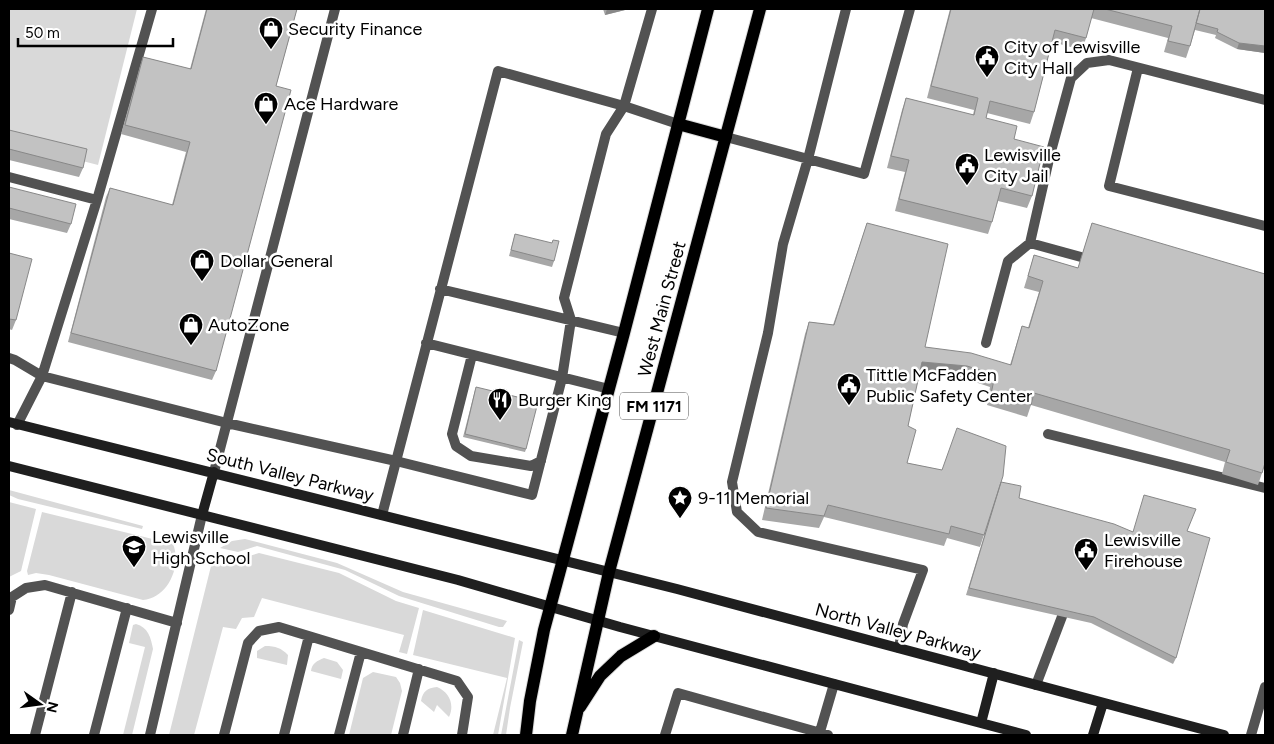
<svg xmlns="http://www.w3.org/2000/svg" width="1274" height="744" viewBox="0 0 1274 744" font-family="Figtree,sans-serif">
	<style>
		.green { fill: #d9d9d9 }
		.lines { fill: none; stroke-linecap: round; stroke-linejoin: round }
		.primary-casing { stroke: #dbdbdb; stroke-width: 14 }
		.lane { stroke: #525252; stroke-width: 10 }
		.secondary { stroke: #1f1f1f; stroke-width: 10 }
		.primary { stroke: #000; stroke-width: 12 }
		.wall { fill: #a7a7a7 }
		.shaded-wall { fill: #888 }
		.building { fill: #c2c2c2; stroke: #888 }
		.labels { text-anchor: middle; stroke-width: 5; stroke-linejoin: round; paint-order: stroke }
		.shield { fill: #fff; stroke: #4c4c4c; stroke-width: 1 }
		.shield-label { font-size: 16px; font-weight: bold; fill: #000 }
		.poi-label { font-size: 18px; fill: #000; stroke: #fff; text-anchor: start }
		.street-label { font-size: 18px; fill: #000; stroke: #fff }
	</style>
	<rect width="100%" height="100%" fill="#fff"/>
	<!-- green -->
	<path class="green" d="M9,9H137L98,165L9,142Z
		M9,490L143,526L142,529L18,499L9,495Z
		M9,502L36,509L21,571L9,577Z
		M42,512L173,544C182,566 168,598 143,600L49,575L36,573L28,575L27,571Z
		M245,539L337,563L403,592L507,621L503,627H499L399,596L345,570L257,546L238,552L220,548L232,541Z
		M259,553L339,573L396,601L419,608L407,654L399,652L404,635L262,598L254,617L242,618L236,629L223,627L194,735H169L213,558L217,554L239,559Z
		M423,610L515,638L498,735H493L507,678L413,655Z
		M136,624C148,627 151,638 153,649L132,735H123L145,647L129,643L133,625Z
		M519,640L523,642L510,708L506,735H501Z
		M265,646C276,646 281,648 288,655L287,665L257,658V651Z
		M324,658L337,662L343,670L341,679L311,671C312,663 317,661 324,658Z
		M373,672L396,677L400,683L402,691L391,735H349L363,678Z
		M437,687C449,692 455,704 449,717L437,705L434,712L421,701C423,691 427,688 437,687Z"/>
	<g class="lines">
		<defs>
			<path id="primary" d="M678,124L726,137
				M580,707L600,676L621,656L654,636
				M526,735L530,701L544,630L624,333L708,9
				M572,735L609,572L760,9"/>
		</defs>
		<!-- primary casing -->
		<use href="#primary" class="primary-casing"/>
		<!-- lane -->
		<path class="lane" d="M846,9L808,159L783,244L768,333L732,482L737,512L758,532L923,570L903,624L899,648
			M1138,68L1109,186L1265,226
			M726,137L864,174L910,9
			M9,177L97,200
			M1030,243L1081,257
			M440,289L624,333
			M426,343L609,389
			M986,343L1008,261L1030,243L1050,155L1071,78L1087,63L1109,60L1265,100
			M472,355L452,434L456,446L471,456L531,466L541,461
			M9,358L15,360L42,376L227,423L396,461L532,495L562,378L571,320L564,298L606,134L624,106L652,9
			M17,425L42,376L97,200L152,9
			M1048,434L1265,488
			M214,472L335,9
			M382,515L498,71L624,106L678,124
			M9,610L12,597L26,588L45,585L177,623
			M1036,685L1066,606
			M35,735L72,592
			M94,735L127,608
			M150,735L202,515
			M224,735L248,643L259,631L279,627L457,681L468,697L462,735
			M284,735L309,636
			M339,735L361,652
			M403,735L419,669
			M665,735L678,693L828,735
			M819,735L834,684
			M1251,735L1265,687"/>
		<!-- secondary -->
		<path class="secondary" d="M9,422L677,589L1224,735
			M9,466L458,580L620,627L1026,735
			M202,515L214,472
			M981,723L994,673
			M1093,735L1103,703"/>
		<!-- primary -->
		<use href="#primary" class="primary"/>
	</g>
	<!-- wall -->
	<path class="wall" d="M206,9H297L276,86L216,371L212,380L68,342L106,197L110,188L172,205L186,152L121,134L140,66L143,57L190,69Z
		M603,9H629L605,15Z
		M950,9H1265V53L1237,49L1215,38L1216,35L1195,30L1190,46L1186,58L1164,52L1168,38L1091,18L1086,38L1082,50L1052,42L1034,112L1030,124L987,113L986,118L1014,139L1032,196L1027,208L998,201L992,222L988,234L895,211L905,172L887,168L902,110L906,98L973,115L974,110L927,98Z
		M9,130L83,168L79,177L9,160Z
		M9,187L71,224L67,233L9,219Z
		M867,223L925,347L1010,365L1022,326L1028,328L1039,292L1024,288L1034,255L1078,268L1092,223L1262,473L1258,485L1222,474L1225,462L1031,405L1027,417L987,405L990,387L963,378L919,374L908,426L907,463L1001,482L1019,498L1133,532L1187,531L1176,658L1173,664L1091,623L966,595L993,507L980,547L947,538L944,546L824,517L819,528L762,520L805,334L809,322L833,325Z
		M515,234L554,261L552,267L509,256Z
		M9,253L16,320L12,330L9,329Z
		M475,390L526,449L525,452L463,437Z"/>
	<!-- shaded-wall -->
	<path class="shaded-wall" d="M607,9H629L605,15Z
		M1239,43L1265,46V53L1237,49Z
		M922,362L967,366L963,378L918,374Z"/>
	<!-- building -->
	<path class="building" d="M207,9H297L276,86L291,90L216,371L71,333L110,188L173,205L190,142L125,125L143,57L191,69Z
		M951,9H1094L1086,38L1055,30L1034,112L990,101L986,118L1017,126L1014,139L1044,147L1032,196L1001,188L992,222L899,199L909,160L891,156L906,98L974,115L978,98L931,86Z
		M1105,9H1200L1190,46L1168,41L1172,26Z
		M1200,9H1265V46L1239,43L1217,32L1218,29L1196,23Z
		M9,130L87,149L83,168L9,149Z
		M9,187L76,204L71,224L9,208Z
		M867,223L948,244L925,347L971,353L1011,365L1022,326L1029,328L1043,281L1028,276L1034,255L1078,268L1092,223L1265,274V463L1262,473L1226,462L1230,450L1034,393L1031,405L991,394L995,375L967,366L922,362L908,426L916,430L907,463L942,470L957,428L1006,446L1003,476L984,535L951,526L949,534L828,505L824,516L766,508L809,322L834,325Z
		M515,234L552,243L553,240L559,241L554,261L511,250Z
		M9,253L32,259L16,320L9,319Z
		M476,387L538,402L526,449L465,434Z
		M1001,482L1021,486L1019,498L1114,524L1133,532L1144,495L1196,509L1187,531L1210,538L1176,658L1094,617L969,588Z"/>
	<!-- icons -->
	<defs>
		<symbol id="shop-pin" viewBox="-11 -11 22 30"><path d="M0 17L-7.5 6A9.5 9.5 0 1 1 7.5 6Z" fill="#000" stroke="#fff"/><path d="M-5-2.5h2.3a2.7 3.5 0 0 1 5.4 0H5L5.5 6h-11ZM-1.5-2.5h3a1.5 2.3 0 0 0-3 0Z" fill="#fff"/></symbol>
		<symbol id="civic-pin" viewBox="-11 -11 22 30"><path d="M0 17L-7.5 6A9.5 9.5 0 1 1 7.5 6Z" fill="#000" stroke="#fff"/><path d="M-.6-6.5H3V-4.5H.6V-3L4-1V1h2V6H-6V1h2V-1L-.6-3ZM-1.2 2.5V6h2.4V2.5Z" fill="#fff"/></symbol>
		<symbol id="restaurant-pin" viewBox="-11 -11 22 30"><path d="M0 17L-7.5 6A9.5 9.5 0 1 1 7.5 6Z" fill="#000" stroke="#fff"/><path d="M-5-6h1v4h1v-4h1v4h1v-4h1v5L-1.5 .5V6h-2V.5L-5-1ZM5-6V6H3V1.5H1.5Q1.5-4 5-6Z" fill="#fff"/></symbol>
		<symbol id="sight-pin" viewBox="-11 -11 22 30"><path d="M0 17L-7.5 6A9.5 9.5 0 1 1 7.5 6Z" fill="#000" stroke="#fff"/><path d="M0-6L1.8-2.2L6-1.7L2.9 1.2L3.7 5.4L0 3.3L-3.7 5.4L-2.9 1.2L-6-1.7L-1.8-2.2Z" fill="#fff"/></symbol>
		<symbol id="school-pin" viewBox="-11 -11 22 30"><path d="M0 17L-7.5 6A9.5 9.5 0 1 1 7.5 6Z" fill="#000" stroke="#fff"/><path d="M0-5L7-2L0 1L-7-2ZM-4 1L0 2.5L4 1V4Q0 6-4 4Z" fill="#fff"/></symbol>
	</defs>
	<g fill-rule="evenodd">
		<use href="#shop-pin" x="257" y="15" width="28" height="38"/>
		<use href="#civic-pin" x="973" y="43" width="28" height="38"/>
		<use href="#shop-pin" x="252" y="90" width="28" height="38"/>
		<use href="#civic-pin" x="953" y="151" width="28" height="38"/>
		<use href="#shop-pin" x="188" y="247" width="28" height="38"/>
		<use href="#shop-pin" x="177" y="311" width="28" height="38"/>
		<use href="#civic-pin" x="835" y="371" width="28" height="38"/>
		<use href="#restaurant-pin" x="486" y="386" width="28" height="38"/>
		<use href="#sight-pin" x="666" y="484" width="28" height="38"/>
		<use href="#school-pin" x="120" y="533" width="28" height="38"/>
		<use href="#civic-pin" x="1072" y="536" width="28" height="38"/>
	</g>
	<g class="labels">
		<!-- shield labels -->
		<rect class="shield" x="620" y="392.5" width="68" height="27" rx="4"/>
		<g class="shield-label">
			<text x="654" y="412">FM 1171</text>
		</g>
		<!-- poi labels -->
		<g class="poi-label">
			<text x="288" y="35">Security Finance</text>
			<text x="1004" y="53">City of Lewisville<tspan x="1004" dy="21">City Hall</tspan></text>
			<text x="284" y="110">Ace Hardware</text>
			<text x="984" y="161">Lewisville<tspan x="984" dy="21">City Jail</tspan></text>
			<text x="220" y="267">Dollar General</text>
			<text x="208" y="331">AutoZone</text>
			<text x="866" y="381">Tittle McFadden<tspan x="866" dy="21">Public Safety Center</tspan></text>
			<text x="518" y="406">Burger King</text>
			<text x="698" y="504">9-11 Memorial</text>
			<text x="152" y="543">Lewisville<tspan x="152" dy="21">High School</tspan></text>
			<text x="1104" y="546">Lewisville<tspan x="1104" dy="21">Firehouse</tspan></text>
		</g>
		<!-- street labels -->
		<g class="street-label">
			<text transform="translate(662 309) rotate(-75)" y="6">West Main Street</text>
			<text transform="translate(290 475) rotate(14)" y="6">South Valley Parkway</text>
			<text transform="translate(898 631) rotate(15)" y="6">North Valley Parkway</text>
		</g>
	</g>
	<!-- border -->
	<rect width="1274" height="744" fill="none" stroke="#000000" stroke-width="20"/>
	<!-- north arrow -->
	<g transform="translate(40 704) rotate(104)" stroke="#ffffff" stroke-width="4" paint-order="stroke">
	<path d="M0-4L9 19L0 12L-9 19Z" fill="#000000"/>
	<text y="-8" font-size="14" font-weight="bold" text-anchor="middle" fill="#000000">N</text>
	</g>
	<!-- scale -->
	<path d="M18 38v8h155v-8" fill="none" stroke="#000000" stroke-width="2.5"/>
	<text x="25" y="38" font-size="15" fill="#000000" stroke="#ffffff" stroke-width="4" paint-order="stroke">50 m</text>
</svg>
